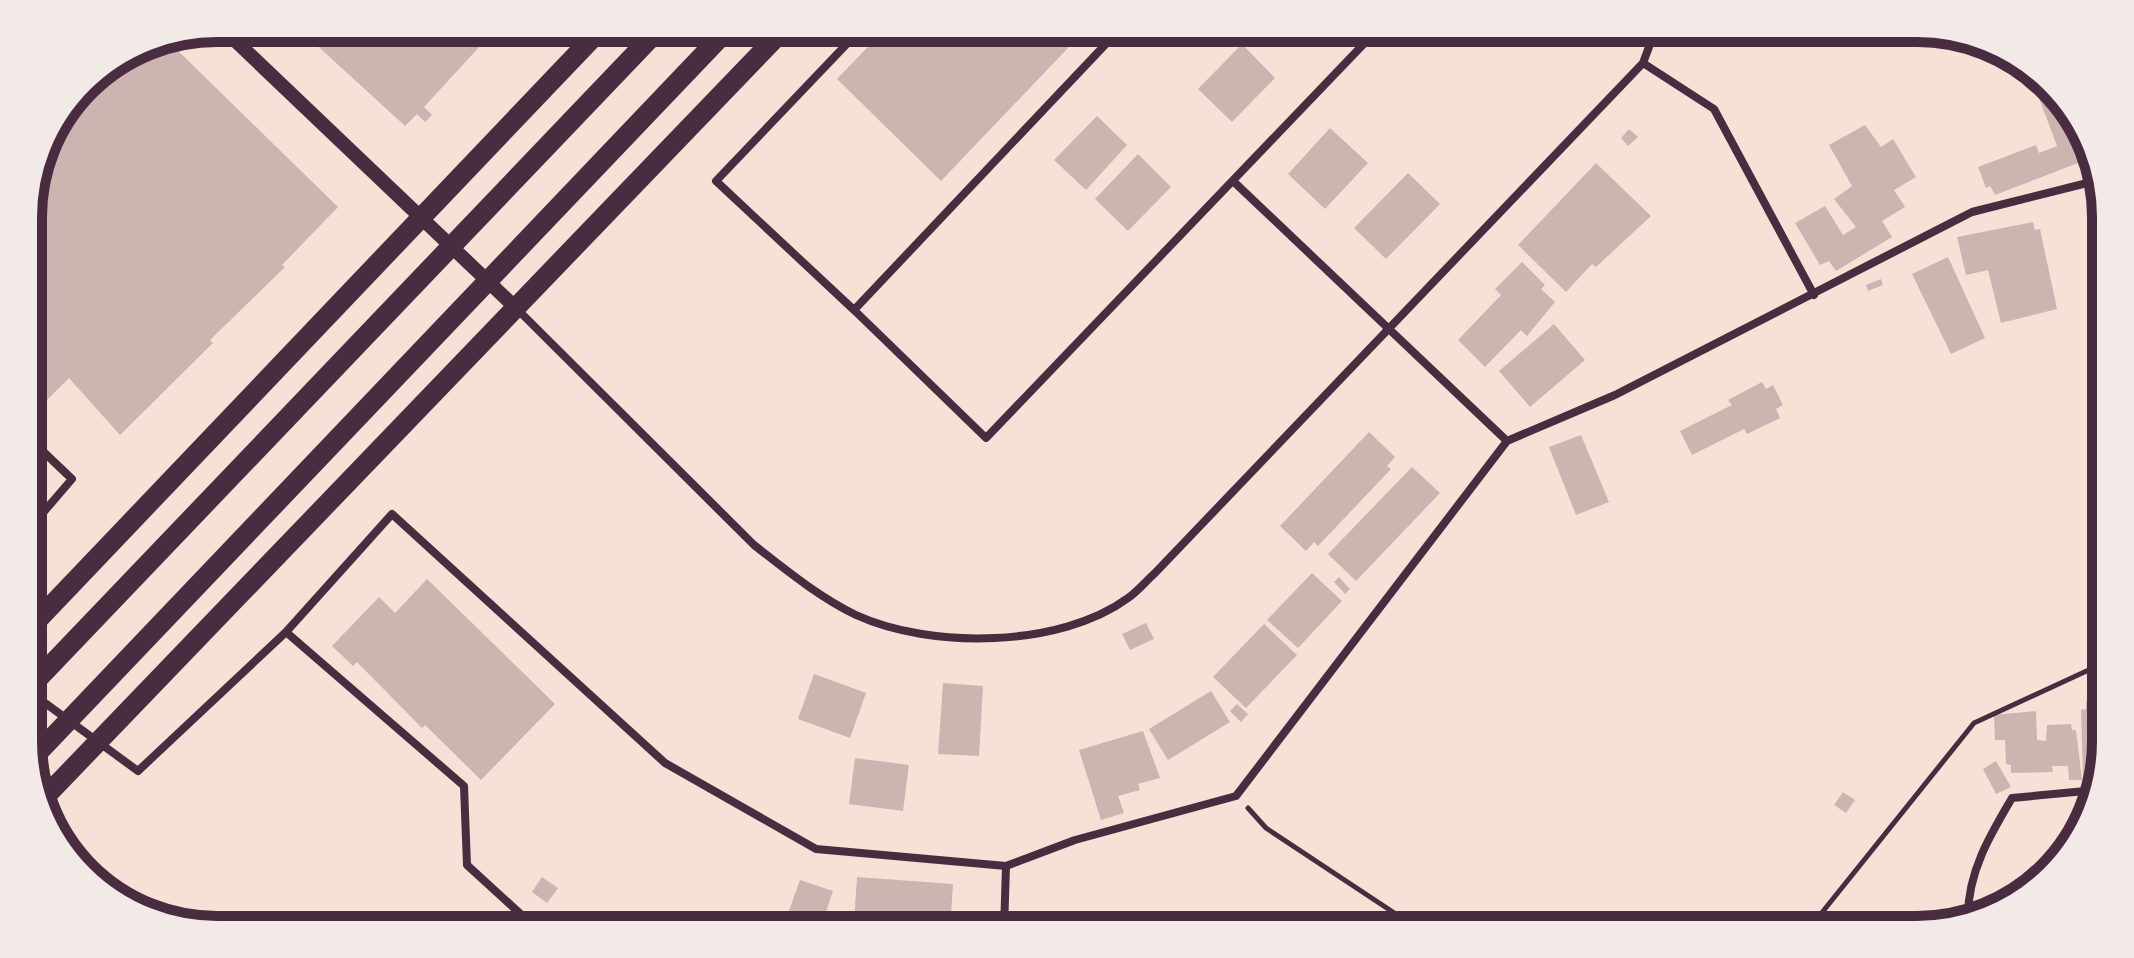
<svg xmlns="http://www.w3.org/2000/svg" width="2134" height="958" viewBox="0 0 2134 958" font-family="'Nunito Sans',sans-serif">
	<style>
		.building { fill: #ccb4b1 }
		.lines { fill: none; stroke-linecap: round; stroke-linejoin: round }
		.path { stroke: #4a2c40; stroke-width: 5 }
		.minor { stroke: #4a2c40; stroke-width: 8 }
		.tertiary { stroke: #4a2c40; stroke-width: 14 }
		.primary { stroke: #4a2c40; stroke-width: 20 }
		.rim { fill: none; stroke: #4a2c40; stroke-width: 10 }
	</style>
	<rect width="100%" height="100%" fill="#f7e1d7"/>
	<!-- building -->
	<path class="building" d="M298,28H471L468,32L481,45L424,107L432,115L425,122L417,114L405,126Z
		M886,28H1087L941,181L837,79Z
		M165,38L338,207L282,265L285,267L210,340L213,343L120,435L69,378L41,406L29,395L28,204L47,134L92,75L145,42Z
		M1242,44L1275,78L1232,122L1198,89Z
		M2039,80L2067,102L2088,152L2084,153L2080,143L2072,147L2078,163L1995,195L1990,186L1986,188L1978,167L2036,145L2039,153L2057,146L2033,82Z
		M1097,116L1127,145L1086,190L1054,160Z
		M1865,125L1881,147L1893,139L1916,177L1894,190L1905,207L1882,221L1892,237L1836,271L1829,261L1820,265L1795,223L1825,206L1843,235L1856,227L1834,199L1852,186L1829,145Z
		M1330,128L1368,163L1325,209L1288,174Z
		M1629,129L1638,137L1628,146L1621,138Z
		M1138,154L1171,187L1128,231L1095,199Z
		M1596,163L1651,216L1596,267L1592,264L1566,292L1518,245Z
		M1408,173L1440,204L1386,259L1354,228Z
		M2033,222L2035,230L2040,229L2057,309L2001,323L1988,270L1966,275L1957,237Z
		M1948,257L1985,338L1951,354L1912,274Z
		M1522,262L1545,285L1541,289L1555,302L1527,336L1521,330L1485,367L1458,340L1501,295L1495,289Z
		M1881,279L1883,285L1868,291L1866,285Z
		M1554,324L1585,360L1530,407L1499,371Z
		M1762,382L1766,389L1773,385L1783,405L1776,409L1780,418L1747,434L1744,429L1692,455L1680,431L1732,405L1728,400Z
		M1369,432L1395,457L1387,466L1391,469L1318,546L1314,542L1306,551L1280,526Z
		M1581,435L1609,502L1576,515L1549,447Z
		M1412,467L1440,493L1356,581L1328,554Z
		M1312,573L1342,601L1298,648L1267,620Z
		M1339,577L1350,589L1345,594L1334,582Z
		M427,579L555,704L481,780L425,725L422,728L357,662L353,666L332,646L379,597L395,613Z
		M1146,623L1154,639L1130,650L1122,634Z
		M1264,624L1297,655L1246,708L1213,677Z
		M814,674L866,693L850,738L798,719Z
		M943,683L983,686L979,756L938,754Z
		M1211,691L1230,722L1168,760L1149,729Z
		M2086,701H2106V742L2099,778H2083L2081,710L2086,709Z
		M1237,704L1248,714L1241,722L1230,711Z
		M2036,711L2037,740L2046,741L2047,725L2071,724L2072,730H2076L2082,780H2069L2068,766H2052L2053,772L2011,773V765L2006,764L2005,740H1995L1994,715Z
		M1143,731L1160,778L1138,784L1140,790L1118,796L1124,813L1101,820L1079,750Z
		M855,758L909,765L903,811L849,804Z
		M1996,761L2011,787L1996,794L1983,769Z
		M1843,792L1855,800L1846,813L1834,805Z
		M542,877L558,888L547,903L532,892Z
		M857,877L953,884L950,929L854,922Z
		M800,880L833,891L820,930H782Z"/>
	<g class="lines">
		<!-- path -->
		<path class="path" d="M1248,808L1266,828L1420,930
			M1808,930L1974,723L2106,662"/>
		<!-- minor -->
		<path class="minor" d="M862,28L716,181L854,310L1121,28
			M1643,63L1714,109L1814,295
			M1233,181L1507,441L1615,395L1972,212L2099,180
			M518,310L754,545C786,570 819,597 856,615C930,649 1060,648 1128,598C1138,591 1146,581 1155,573L1643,63L1656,28
			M854,310L986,438L1379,28
			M29,438L72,479L29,529
			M30,692L138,771L286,632
			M1968,916C1968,872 1990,835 2012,798L2096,790
			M538,930L467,865L464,786L286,632L392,514L665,763L816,849L1006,866L1075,840L1236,796L1507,441
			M1004,930L1006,866"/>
		<!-- tertiary -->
		<path class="tertiary" d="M222,28L518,310"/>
		<!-- primary -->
		<path class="primary" d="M29,629L602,28
			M30,687L660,28
			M30,761L729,28
			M43,799L785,28"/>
	</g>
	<!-- crop -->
	<path d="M0 0H2134V958H0ZM217 42H1917A175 175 0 0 1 2092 217V741A175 175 0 0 1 1917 916H217A175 175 0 0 1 42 741V217A175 175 0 0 1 217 42Z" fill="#f1eae7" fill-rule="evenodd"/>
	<path class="rim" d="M217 42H1917A175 175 0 0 1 2092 217V741A175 175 0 0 1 1917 916H217A175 175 0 0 1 42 741V217A175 175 0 0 1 217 42Z"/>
</svg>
